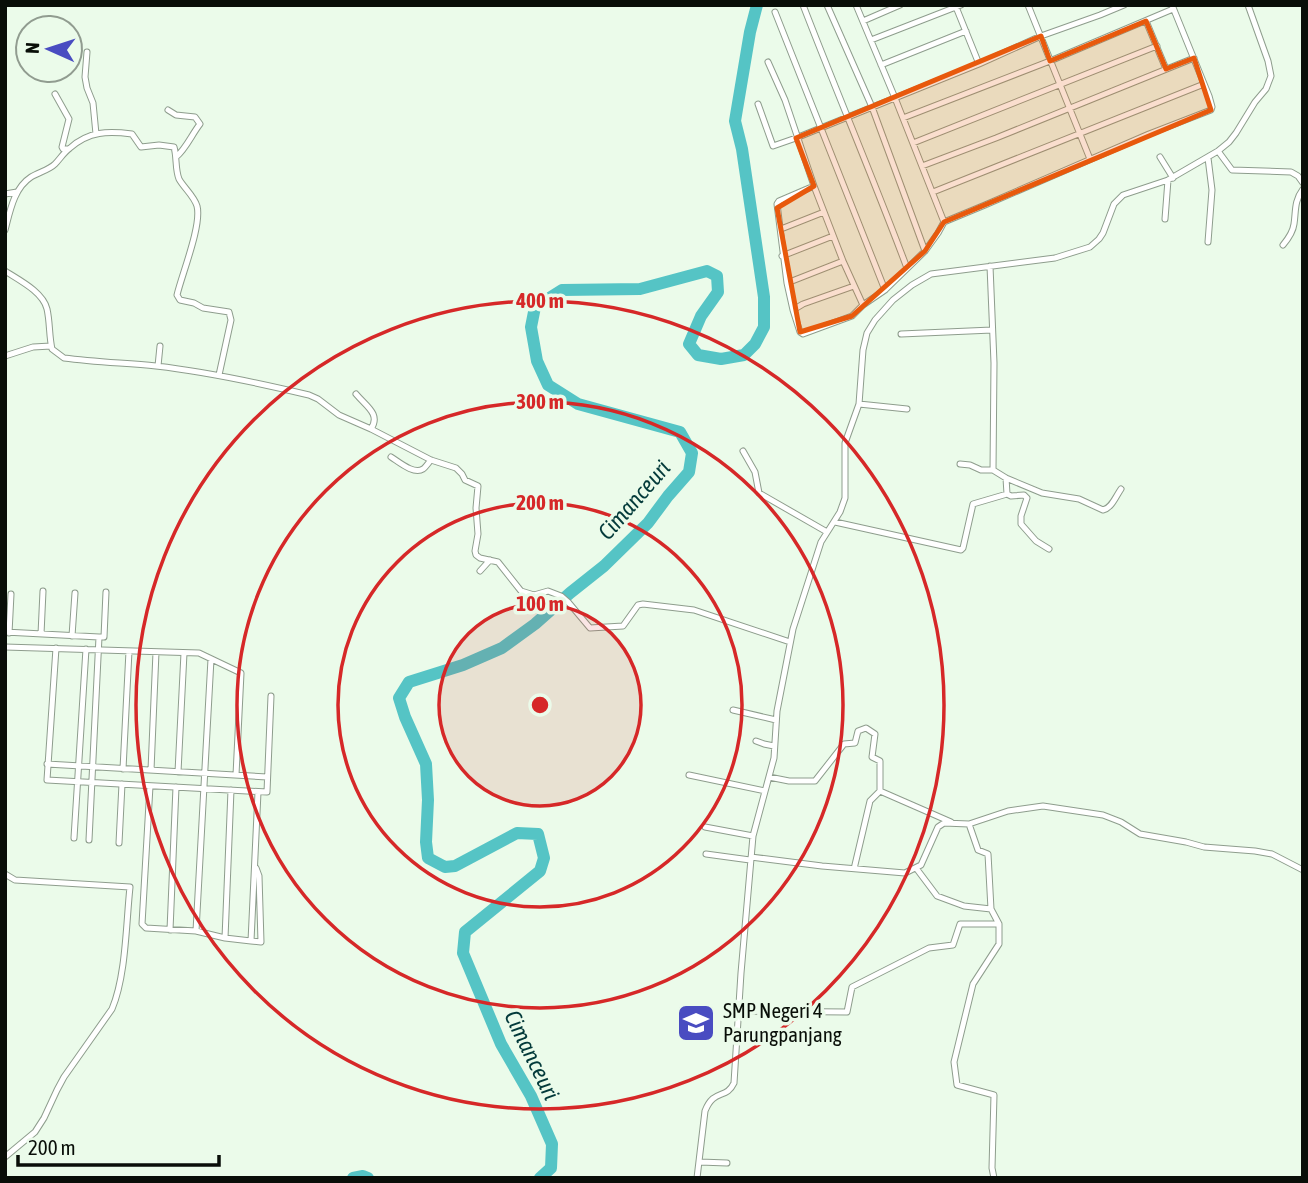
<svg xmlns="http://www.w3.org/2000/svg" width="1308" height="1183" viewBox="0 0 1308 1183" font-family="'Asap Condensed',sans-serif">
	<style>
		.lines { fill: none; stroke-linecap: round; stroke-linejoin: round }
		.river { stroke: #55c4c5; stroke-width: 12 }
		.street-casing { stroke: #8e9d8d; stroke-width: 7 }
		.street { stroke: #fff; stroke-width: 5 }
		.marked { fill: #e8590c; fill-opacity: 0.2; stroke: #e8590c; stroke-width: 5; stroke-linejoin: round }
		.ring { fill: none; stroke: #d62828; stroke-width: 3.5 }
		.labels { text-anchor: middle; stroke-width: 7; stroke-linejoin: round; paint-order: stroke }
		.poi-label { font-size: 21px; fill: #090e08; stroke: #ebfbea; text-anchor: start }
		.water-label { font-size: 23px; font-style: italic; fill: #033a3a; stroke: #ebfbea }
		.centre { fill: #d62828; stroke: #ebfbea; stroke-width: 3.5 }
		.ring-label { font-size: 21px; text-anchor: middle; font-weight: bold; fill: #d62828; stroke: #ebfbea; stroke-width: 7; stroke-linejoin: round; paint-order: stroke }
	</style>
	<rect width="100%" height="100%" fill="#ebfbea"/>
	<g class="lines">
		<!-- river -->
		<path class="river" d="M353,1178L363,1176L368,1178
			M540,1178L551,1168L552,1144L531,1096L501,1044L463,953L465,932L540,871L544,858L538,834L517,833L455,866L445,867L428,858L426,842L428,800L426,764L405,717L399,698L409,682L463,665L502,648L535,624L570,593L604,566L648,523L668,496L689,472L692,453L680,432L578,404L548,385L537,361L531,327L535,307L562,290L640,289L707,271L717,276L718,292L701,316L689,344L698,355L721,359L744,355L755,344L764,327V297L742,149L735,121L750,32L757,5"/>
		<defs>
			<path id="street" d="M803,5C837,93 874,180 907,268
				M827,5L872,107L925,251
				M1028,5L1090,159
				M956,7L979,64
				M775,12L885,290
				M863,21L900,5
				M1146,21L1166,69
				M871,40L961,5
				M87,52L85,77L87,88L93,103L96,134
				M768,62L785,100L814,186L843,261L863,305
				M881,65L966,31
				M55,94L69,119L62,147L63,149H68
				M758,104L773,146L796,138L979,64L1041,36L1100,15L1124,5
				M168,110L176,115L195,117L200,124C192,134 186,149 176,157
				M903,118L1050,61L1173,9
				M913,143L1157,46
				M1218,151L1232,170L1291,172L1298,176L1303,183
				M1160,157L1173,178
				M922,166L996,138L1194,58
				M814,186L779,201L777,204L787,283L843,261
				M933,192L1204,84
				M5,194L17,192
				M1165,219L1168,180
				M944,222L985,205L1149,134L1211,110L1212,107L1209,96L1172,5
				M781,229L824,212
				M5,230C10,211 14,188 31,177C39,172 49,170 55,164C60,159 64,152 70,148C89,131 108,131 132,134L141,147L159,145L174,147C177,157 175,169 179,179C184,188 194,196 197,206C202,225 182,274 177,295L180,300L194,303L203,308L229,312L231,320L219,375
				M1208,242L1212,190L1208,158
				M1283,245C1288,239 1293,232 1294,224C1296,211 1294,201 1303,189
				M782,256L833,236
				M990,266L994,363L993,470L1006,478L1042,493L1079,499L1103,510C1112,508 1116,496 1121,489
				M5,271C19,280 43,292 47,309C50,322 49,336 52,349L64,358C94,362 125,363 156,366C208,372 259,383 309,395L318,399L339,415L371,429L431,460L456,468L462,474L465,480L478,486L476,508L478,534L475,551L476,555L480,558L498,562L521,591L534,595L548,591L561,596L569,603L590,628L623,626L638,605L643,604L694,610L790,642
				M787,283L793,310L803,304L854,286
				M793,310L800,332L803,334L852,316L863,305L885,290L925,251L938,233L944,222L895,98L856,5
				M901,334L992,330
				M5,356L33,347L51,346
				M158,366L160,346
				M356,394C366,406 381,414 371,429
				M859,404L907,409
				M743,451L755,472L759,493L827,532
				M391,457C399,462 414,475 423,469C425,468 429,462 431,460
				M960,464L970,465L981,470H993
				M1006,478L1007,494L1011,496L1024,495L1027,498L1021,516V524L1036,541L1049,549
				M835,522L961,550L963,548L973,504L1007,494
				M480,571L490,560
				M5,632L99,637L89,840
				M9,633L11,594
				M41,634L43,591
				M72,636L75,593
				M99,637H104L106,592
				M5,647L199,653L241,673L236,775
				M56,648L47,780L267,792L271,696
				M733,710L776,720
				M756,741L764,744L774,746
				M47,764L267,777
				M123,769L129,651
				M151,770L156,652
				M178,772L184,653
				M689,775L765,791
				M769,777L789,781H815L844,744L855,743L858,731L866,728L875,734L872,757L880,761V791
				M150,786L142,924L146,928L196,931L225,938L251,941L258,792
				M969,824L978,850L988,854L991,909L999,924V944L973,984L954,1062L957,1085L994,1095L992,1168L994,1178
				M705,827L753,836
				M74,838L86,649
				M119,843L122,784
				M706,854L750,860
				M751,857L822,866L905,873L921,865L938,827L944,823L969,824L1008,811L1043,806L1103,815L1121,822L1140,834L1186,842L1204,847L1255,851L1272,854L1303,870
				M916,868L937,896L964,906L991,909
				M854,869L870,801L880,791L951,822
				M5,874L15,880L130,887C126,924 126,976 112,1009L64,1077L57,1090L44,1118L35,1132L5,1157
				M170,930L176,787
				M196,931L211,659
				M225,938L231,790
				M251,941L261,942L259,876L256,868
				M739,1011L847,1012L852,987L929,948L953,945L960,924H999
				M700,1162L727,1163
				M697,1178L705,1111C714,1088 726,1100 734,1083L741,973L753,836L774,758L777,711L793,629L821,542L840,512L845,498V443L859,404L863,350L867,333L875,320L893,300L912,285L931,274L1055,258L1090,247L1099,239L1103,233L1114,204L1123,195L1168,180L1218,151L1229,142L1236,133L1255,102L1266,89L1271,76L1268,61L1248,5"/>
		</defs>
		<!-- street casing -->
		<use href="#street" class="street-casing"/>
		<!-- street -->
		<use href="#street" class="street"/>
	</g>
	<!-- marked area -->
	<path class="marked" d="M1146,21L1166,69L1194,58L1211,110L944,222L925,251L852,316L800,332L777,208L814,186L796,138L1041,36L1050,61Z"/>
	<!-- distance rings -->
	<circle cx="540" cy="705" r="101" fill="#d62828" fill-opacity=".12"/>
	<g class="ring">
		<circle cx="540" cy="705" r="101"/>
		<circle cx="540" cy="705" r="202"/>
		<circle cx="540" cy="705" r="303"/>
		<circle cx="540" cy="705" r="404"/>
	</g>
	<!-- icons -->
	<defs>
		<symbol id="school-square" viewBox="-11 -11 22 22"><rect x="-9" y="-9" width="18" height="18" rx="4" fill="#494cc1" stroke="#ebfbea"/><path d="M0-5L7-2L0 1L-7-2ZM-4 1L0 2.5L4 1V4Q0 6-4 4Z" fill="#fff"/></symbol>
	</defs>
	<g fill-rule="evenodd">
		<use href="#school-square" x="674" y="1001" width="44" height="44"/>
	</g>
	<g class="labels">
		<!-- poi labels -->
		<g class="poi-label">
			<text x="723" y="1018">SMP Negeri 4<tspan x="723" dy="24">Parungpanjang</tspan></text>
		</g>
		<!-- water labels -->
		<g class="water-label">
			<text transform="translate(634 500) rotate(-49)" y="8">Cimanceuri</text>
			<text transform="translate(532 1055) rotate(64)" y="8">Cimanceuri</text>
		</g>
	</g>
	<circle cx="540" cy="705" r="10" class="centre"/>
	<g class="ring-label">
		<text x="540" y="308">400 m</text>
		<text x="540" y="409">300 m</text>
		<text x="540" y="510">200 m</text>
		<text x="540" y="611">100 m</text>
	</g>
	<!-- border -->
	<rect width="1308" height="1183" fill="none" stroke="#090e08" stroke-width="14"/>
	<!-- north arrow -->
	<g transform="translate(49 49) rotate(273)"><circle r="33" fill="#ebfbea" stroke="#919c90" stroke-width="2"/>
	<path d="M0-5L12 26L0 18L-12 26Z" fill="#494cc1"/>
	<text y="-10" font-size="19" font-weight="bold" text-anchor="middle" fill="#090e08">N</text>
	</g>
	<!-- scale -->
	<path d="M18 1155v10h201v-10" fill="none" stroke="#090e08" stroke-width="3.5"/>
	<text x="28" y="1155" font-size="21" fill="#090e08" stroke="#ebfbea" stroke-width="5" paint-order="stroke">200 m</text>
</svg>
